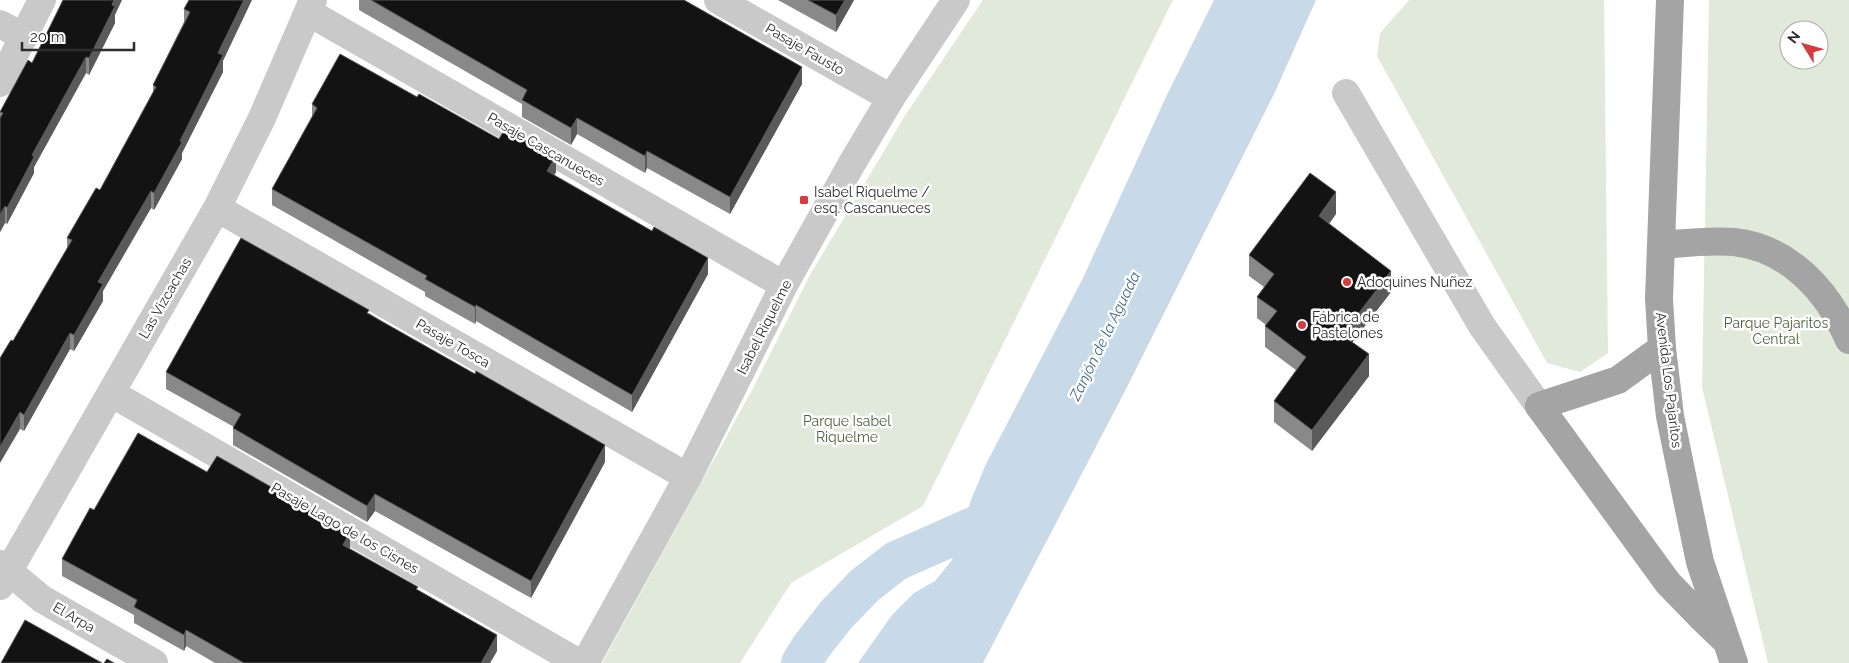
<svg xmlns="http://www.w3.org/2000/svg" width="1849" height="663" viewBox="0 0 1849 663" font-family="Raleway,sans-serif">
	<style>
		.green { fill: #e1e9da; fill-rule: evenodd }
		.water { fill: #c8dae7 }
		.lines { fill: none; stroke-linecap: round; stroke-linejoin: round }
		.canal { stroke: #c8dae7; stroke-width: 40 }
		.minor { stroke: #c9c9c9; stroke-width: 28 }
		.tertiary { stroke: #c9c9c9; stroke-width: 28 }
		.primary { stroke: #a4a4a4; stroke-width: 28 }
		.wall { fill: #898989 }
		.shaded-wall { fill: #5a5a5a }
		.building { fill: #131313; stroke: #5a5a5a }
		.poi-dot { fill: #d63b40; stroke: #fff; stroke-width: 2 }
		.labels { text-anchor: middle; stroke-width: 5; stroke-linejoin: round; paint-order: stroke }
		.street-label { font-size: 14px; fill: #2c2c2c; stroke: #fff }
		.poi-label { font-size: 14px; fill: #2c2c2c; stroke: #fff; text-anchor: start }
		.park-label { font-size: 14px; fill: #4e633d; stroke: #fff }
		.water-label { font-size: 15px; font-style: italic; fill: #416987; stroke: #fff }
	</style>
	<rect width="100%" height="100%" fill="#fff"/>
	<!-- green -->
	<path class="green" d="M983,0H1173L923,506L791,583L740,663H602L751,392L810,275L906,114Z
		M1409,0H1604L1608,353L1580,372L1547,363L1377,56L1380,33Z
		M1709,0H1849V663H1768L1702,387ZM1789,30H1819V60H1789Z"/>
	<!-- water -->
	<path class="water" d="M1214,0H1316L1275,92L1125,391L983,663H858L892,615L914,593L935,581L952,560L971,500L986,464L1083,278L1166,97Z"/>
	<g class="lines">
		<!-- canal -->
		<path class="canal" d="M801,663L811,647L836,615L865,585L896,561L1014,509"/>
		<!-- minor -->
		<path class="minor" d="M718,0L891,98
			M308,12L784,285
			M0,24L24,37
			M0,83L42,0
			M1346,93L1482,326L1539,406
			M217,208L688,477
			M111,393L579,663
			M0,564L42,599L154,663
			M0,586L217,208L262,118L313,0"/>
		<!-- tertiary -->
		<path class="tertiary" d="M585,663L688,477L784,285L851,165L891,98L956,0"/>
		<!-- primary -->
		<path class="primary" d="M1670,0L1659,299L1662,348L1670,416L1684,485L1700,562L1734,663
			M1661,245C1685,243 1710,240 1734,242C1789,248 1828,291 1849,340
			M1662,348L1618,380L1539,406L1668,583L1701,617L1723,638"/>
	</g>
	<!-- wall -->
	<path class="wall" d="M189,0L223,61V72L182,153V159L154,210L151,208L103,291V301L74,351L70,349L24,431L20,429L13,341L67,249V238L100,190L153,92V85L184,22V9Z
		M359,0H684L802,84L730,214L647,168L645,173L577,134L571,145L522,117V104L359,10Z
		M778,0H854L836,32Z
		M115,15V23L89,75L86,73L34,167V173L7,224L5,223L0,232V112L32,63Z
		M312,104L556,172L554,175L708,274L632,412L476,321L475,324L425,296V292L272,205V189L312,118Z
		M1336,214L1329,224L1391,292L1352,342L1369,376L1312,451L1274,422V401L1296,370L1265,347V326L1266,325L1257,318V297L1264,287L1249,276V255Z
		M369,313L605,462L531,598L375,511L367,522L233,445V428L234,427L166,389V372Z
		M207,472L350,549L418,590L497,651L490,663H215L186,646L184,651L134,623V615L62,576V559L94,510Z"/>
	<!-- shaded-wall -->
	<path class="shaded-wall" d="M114,0H122L115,15V23L89,75V58Z
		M244,0H252L223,61V72L182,153V159L154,210V193L180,141L218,53Z
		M845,0H854L836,32V15Z
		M86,57V73L34,167V173L7,224V208L32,155Z
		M802,67V84L730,214V197Z
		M577,118V134L571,145V128Z
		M647,151V168L645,173V156Z
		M556,156V172L547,188V171Z
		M151,191V208L103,291V301L74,351V335L98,282Z
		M1336,192V214L1319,237V216Z
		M5,206V223L0,232V215Z
		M708,258V274L632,412V395Z
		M1391,271V292L1342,356V335Z
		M476,305V321L475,324V307Z
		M70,333V349L24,431V415Z
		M1369,354V376L1312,451V430Z
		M20,412V429L0,463V447Z
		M605,445V462L531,598V581Z
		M375,494V511L367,522V506Z
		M350,532V549L343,545Z
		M186,630V646L184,651V635Z
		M497,635V651L490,663H481Z"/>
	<!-- building -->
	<path class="building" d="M63,0H114L112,5L115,6L89,58L86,57L32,155L34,157L7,208L5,206L0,215V118L3,113L0,112L28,60L32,63Z
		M189,0H244L218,53L223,55L180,141L182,142L154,193L151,191L98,282L103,284L74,335L70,333L24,415L20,412L0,447V358L11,340L13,341L72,240L67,238L96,188L100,190L156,87L153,85L190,12L184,9Z
		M371,0H684L802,67L730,197L647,151L645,156L577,118L571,128L522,100L527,90Z
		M808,0H845L836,15Z
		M340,54L417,97L419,94L499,139L506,127L556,156L547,171L652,231L654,227L708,258L632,395L476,305L475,307L425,279L427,276L272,189L317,108L312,104Z
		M1310,173L1336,192L1319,216L1391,271L1342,335L1369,354L1312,430L1274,401L1306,357L1265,326L1277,311L1257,297L1274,274L1249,255Z
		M241,238L369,310L367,313L475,374L476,371L605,445L531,581L375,494L367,506L233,428L241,414L166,372Z
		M138,433L207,472L217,456L350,532L343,545L418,587L416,589L497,635L481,663H244L186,630L184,635L134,607L137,600L62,559L90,508L94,510Z
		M25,620L102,663H1Z
		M107,659L114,663H104Z"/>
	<!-- markers -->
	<g class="poi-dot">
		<rect x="799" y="195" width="10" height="10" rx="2.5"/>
		<circle cx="1347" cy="282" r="5"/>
		<circle cx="1302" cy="325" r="5"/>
	</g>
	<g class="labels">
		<!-- street labels -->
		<g class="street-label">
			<text transform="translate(805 49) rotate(30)" y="5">Pasaje Fausto</text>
			<text transform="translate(546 149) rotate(30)" y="5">Pasaje Cascanueces</text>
			<text transform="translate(165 298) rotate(-60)" y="5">Las Vizcachas</text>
			<text transform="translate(764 327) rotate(-63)" y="5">Isabel Riquelme</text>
			<text transform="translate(453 343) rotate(30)" y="5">Pasaje Tosca</text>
			<text transform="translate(1669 380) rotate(83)" y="5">Avenida Los Pajaritos</text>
			<text transform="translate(345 528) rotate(30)" y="5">Pasaje Lago de los Cisnes</text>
			<text transform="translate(74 617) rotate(30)" y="5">El Arpa</text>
		</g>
		<!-- poi labels -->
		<g class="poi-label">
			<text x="814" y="197">Isabel Riquelme /<tspan x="814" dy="16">esq. Cascanueces</tspan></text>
			<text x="1357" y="287">Adoquines Nuñez</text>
			<text x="1312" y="322">Fábrica de<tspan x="1312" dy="16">Pastelones</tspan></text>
		</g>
		<!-- park labels -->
		<g class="park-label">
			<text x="1776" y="328">Parque Pajaritos<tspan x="1776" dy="16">Central</tspan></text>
			<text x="847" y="426">Parque Isabel<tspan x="847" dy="16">Riquelme</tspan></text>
		</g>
		<!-- water labels -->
		<g class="water-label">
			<text transform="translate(1105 336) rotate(-64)" y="5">Zanjón de la Aguada</text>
		</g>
	</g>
	<!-- north arrow -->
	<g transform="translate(1804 45) rotate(307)"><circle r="24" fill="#ffffff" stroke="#ababab"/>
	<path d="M0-4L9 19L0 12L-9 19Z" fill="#d63b40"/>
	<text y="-8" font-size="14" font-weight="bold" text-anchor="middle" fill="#2c2c2c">N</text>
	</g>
	<!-- scale -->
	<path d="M22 42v8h112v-8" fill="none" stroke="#2c2c2c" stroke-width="2.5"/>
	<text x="30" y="42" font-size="15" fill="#2c2c2c" stroke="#ffffff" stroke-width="4" paint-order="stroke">20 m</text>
</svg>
